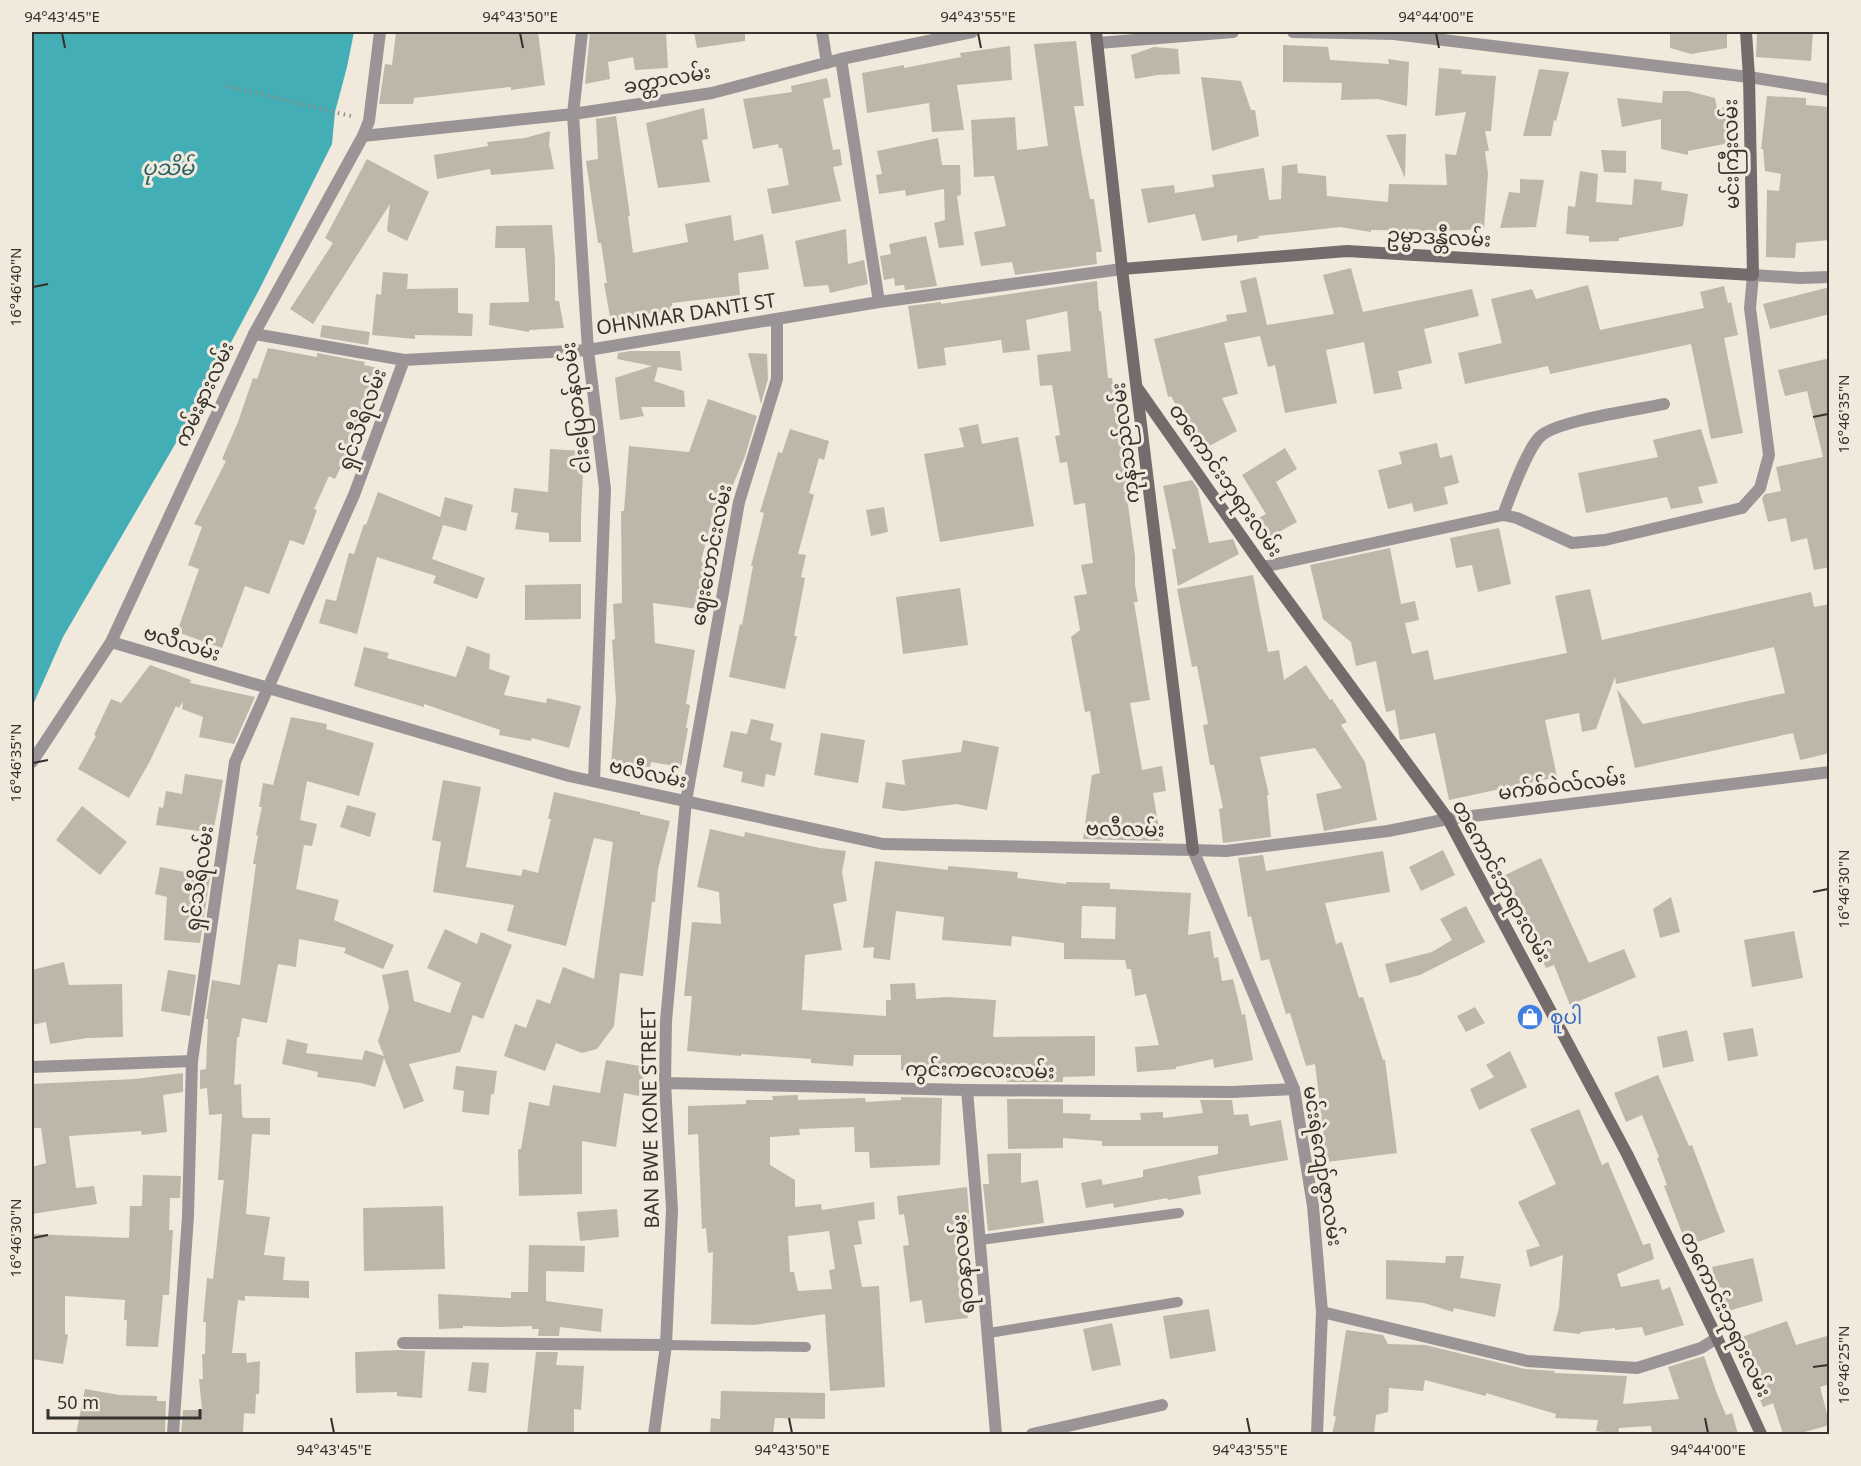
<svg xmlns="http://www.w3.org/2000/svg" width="1861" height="1466" viewBox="0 0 1861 1466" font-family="'Noto Sans','Noto Sans Myanmar',sans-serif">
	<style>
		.water { fill: #44aeb7 }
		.building { fill: #bdb7aa; fill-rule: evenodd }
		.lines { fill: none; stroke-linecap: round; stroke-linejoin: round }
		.path { stroke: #938e85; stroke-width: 4; stroke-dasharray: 1.5 4.5; stroke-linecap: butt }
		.service { stroke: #9b9496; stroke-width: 10 }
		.minor { stroke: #9b9496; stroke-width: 12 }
		.tertiary { stroke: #9b9496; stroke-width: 12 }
		.secondary { stroke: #756b6d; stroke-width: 12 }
		.ticks { fill: none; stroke: #35322d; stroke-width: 2 }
		.labels { text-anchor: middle; stroke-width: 6; stroke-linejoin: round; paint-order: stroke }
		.street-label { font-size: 20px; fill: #35322d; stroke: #f0e9dc }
		.shop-label { font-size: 20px; fill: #366cbe; stroke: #f0e9dc; text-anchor: start }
		.water-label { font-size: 21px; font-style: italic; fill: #256065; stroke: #f0e9dc }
		.neatline { fill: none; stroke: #35322d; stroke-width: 2 }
		.ticks-label { font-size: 15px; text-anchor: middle; fill: #35322d }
	</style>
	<rect width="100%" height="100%" fill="#f0e9dc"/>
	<!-- water -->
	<path class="water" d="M32,32H354L347,67L335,112L332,144L260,288L195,410L63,637L32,707Z"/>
	<!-- building -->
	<path class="building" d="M396,32H538L545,85L511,90V87L414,98L413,104H379L385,64L392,65Z
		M590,32H666L668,68L635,70L633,57L608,62L610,79L585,84Z
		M694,32H745V41L697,48Z
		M1670,32H1727V48L1691,54L1670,48Z
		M1757,32H1813L1811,61L1756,57Z
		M1076,41L1084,106H1074L1080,144L1090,199H1094L1102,252H1096L1097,264L1015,275L1012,262L981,266L974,232L1006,226L994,176L974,177L971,120L1015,117L1017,150L1048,146L1034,44Z
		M1283,45L1328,47L1330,60L1389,64L1388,59L1409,62L1407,106L1378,99L1341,100L1342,83L1283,82Z
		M1010,46L1012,80L957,85L964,130L932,132L929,103L867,113L862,73L904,65V68L961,57L960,53Z
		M1154,47L1178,49L1180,74L1157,75L1135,79L1131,55Z
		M1439,68L1462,70L1461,74L1496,76L1491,131H1485L1489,151H1485L1488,173L1484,229L1442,231L1371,230V232L1340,227L1258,236L1259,238L1237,242V235L1202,241L1195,214L1148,223L1141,189L1174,185L1175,193L1214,187L1212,175L1264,168L1269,200L1281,199L1282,166L1297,164L1298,173L1326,176L1327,196L1388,202L1389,184L1447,185L1445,154L1456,155L1466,112L1435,116Z
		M1539,69L1569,72L1556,121L1554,120L1551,136H1523Z
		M1201,77L1241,81L1251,110H1255L1259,136L1212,151Z
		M827,78L831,97L823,99L833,150L840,149L842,165L833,167L841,201L772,214L767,189L789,185L782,148H779L778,144L753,149L743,99L792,92L791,86Z
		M1663,91H1688L1715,98L1717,109L1727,107L1729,143L1688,151V155L1661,149V119L1622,127L1617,98L1662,103Z
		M1767,96L1806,98V105L1830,107V240L1796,243L1795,258L1766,257L1767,190L1779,191L1781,174L1765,171L1763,149H1761Z
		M704,108L708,139L702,140L710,182L658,188L646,123Z
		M616,116L630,216H628L633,253L688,242L685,224L731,215L734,241L763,234L769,269L738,273L740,295L672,303V311L636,315L637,319L611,323L604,283H607L601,243H598L586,161L598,159L596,119Z
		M550,131L549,147L550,148L554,169L491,175L490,169L437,179L434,155L488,146L487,142L525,138Z
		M1406,134L1405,178L1386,135Z
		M938,138L942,165H960L961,195L957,196L964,245L939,248L934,223L945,220L944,189L906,196L905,190L879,194L876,175L882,174L877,151Z
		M1601,150L1626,151V173L1604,172Z
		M367,159L429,192L407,241L387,231L390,204L313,324L290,309L333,243L325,238Z
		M1580,171L1598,174L1596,202L1632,205L1634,179L1662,182L1661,190L1688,194L1683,226L1619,238V241L1589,242V236L1566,234L1568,206L1575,207Z
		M1520,179L1544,180L1536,227L1500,228L1509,192L1520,193Z
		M552,225L555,260V301H559L564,328L529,330V332L489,325L490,303L529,302L525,248H495L496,226Z
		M846,229L848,264L864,260L868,284L830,293L828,285L804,287L795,241Z
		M926,236L937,286L905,290L904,285L895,286L894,278L884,280L880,256L891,254L889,244Z
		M1351,268L1363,312L1472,289L1479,316L1424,329L1432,363L1398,371L1402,389L1374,394L1364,342L1326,350L1337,403L1285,413L1275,365L1268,367L1260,336L1224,343L1238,394L1222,398L1237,431L1200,451L1171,396L1168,397L1154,339L1227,321L1226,315L1247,312L1240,281L1256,277L1267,325L1334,314L1323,275Z
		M383,272L408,274L407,289L458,288V313L473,314L472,336L415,335V339L372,335L376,294L381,295Z
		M1097,281L1099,311H1101L1108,378H1112L1116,402L1121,401L1134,495L1127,497L1135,556V585L1138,602H1134L1150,700L1130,703L1142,770L1162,766L1166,791L1153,793L1161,841L1083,839L1092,775L1100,773L1090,711L1085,712L1071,637L1080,630L1074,596L1087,594L1081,565L1093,563L1085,503L1074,505L1067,462L1060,463L1055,436L1060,435L1052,385L1040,386L1037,355L1071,351L1067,311L1026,320L1030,350L1003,353L1001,340L944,348L946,365L918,369L908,306L941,302V304Z
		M1588,285L1600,330L1704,308L1700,292L1724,286L1728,303L1731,302L1738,335L1724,338L1743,433L1711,439L1691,344L1550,374L1548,366L1465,384L1458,353L1502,343L1491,299L1532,289L1536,299Z
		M1830,287V314L1770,329L1763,304Z
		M322,325L370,332L368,345L320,337Z
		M268,348L317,357V353L365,362L364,365L383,369L355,438L335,479L329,476L314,509L317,510L304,545L290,540L269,594L245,586L222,648L177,632L199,569L188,565L202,527L194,524L226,461L222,459L238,422L253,378L257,379Z
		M631,351H680L682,371L658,367L654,381L684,391L685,407H641L644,416L620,420L615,378L652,366L617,359L618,353Z
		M748,353L767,354L768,379L761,404Z
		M1830,358V567L1814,570L1807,538L1791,542L1786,518L1768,522L1762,498L1765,494L1781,491L1776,467L1823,457L1807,391L1785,396L1778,370Z
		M708,399L757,416L745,456L724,506L718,505L711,523L701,561L706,562L698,609L653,603L655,643L695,650L686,704L690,705L686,728H688L681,767L651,762L650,767L611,764L616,701L612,640L615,639L613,604L622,603L621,511H624L629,446L689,452Z
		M978,424L982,444L1018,437L1034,526L940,542L924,454L964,447L959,428Z
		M790,429L829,441L824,460L819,458L809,493L814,495L798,554L806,555L801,577L805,578L794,636H797L785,689L729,677L740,624L742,625L753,566H751L764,513L760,512L778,452L782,453Z
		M1701,429L1718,483L1698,487L1703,503L1671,509L1667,497L1586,513L1578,473L1658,457L1653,440Z
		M1437,443L1440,458L1452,455L1459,483L1444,487L1448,504L1414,512L1412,503L1388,509L1378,470L1402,464L1399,452Z
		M1285,448L1297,469L1276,482L1297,522L1268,538L1257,519L1266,514L1242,475Z
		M550,449L584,451L581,516V542H549V533L515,529L518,513L511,512L514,488L548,492Z
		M1192,480L1198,489L1209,543L1233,539L1239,554L1178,586L1172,549H1176L1163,486Z
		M378,492L440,517L445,497L473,505L466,531L443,525L432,559L485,578L477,599L433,583L436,576L377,557L357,634L319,623L326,599L336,601L349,553L354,554L364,524L366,525Z
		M884,507L888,532L871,536L866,510Z
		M1499,528L1511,584L1478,592L1472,565L1456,568L1450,538Z
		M1390,548L1401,604L1415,601L1419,620L1405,623L1412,654L1428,650L1434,680L1567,653L1555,596L1590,589L1602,640L1811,592L1814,607L1830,604V753L1800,760L1793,733L1635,768L1617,689L1643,724L1785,693L1774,647L1616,684L1615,677L1596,729L1582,732L1579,713L1545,720L1557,777L1449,800L1435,733L1400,740L1395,710L1386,712L1376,661L1356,666L1351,642L1323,619L1310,565Z
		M1253,575L1268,652L1279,650L1284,680L1306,665L1330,700L1332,699L1347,722L1341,725L1365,762L1377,820L1324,831L1316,794L1342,788L1315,748L1260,757L1269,795H1267L1271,837L1223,843L1219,809L1223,808L1214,765H1210L1203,725L1208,724L1197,666L1192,667L1177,589Z
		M581,584V619L525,620V585Z
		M960,588L968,645L903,654L896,597Z
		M467,646L490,654L489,669L510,676L504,695L546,703L547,698L581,706L569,748L532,738L531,741L499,735L500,730L424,704V707L354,686L364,647L389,653L387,658L456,677Z
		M150,665L191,680L190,683L255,697L234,744L199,737L203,717L182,709L183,701L179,708L176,706L150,761L129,798L78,769L96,736L94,735L111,699L121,703Z
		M291,717L327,724L326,729L374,743L359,796L307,781L300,820L317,824L312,846L304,845L296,889L339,900L334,920L394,945L383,969L344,953L346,948L299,939L296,967L278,964L267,1023L242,1018L239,1037H237L234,1085L241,1084L242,1116L244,1118H270V1135L252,1134L246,1214L270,1217L264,1255L285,1257L283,1280L309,1281V1298L245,1296V1301L238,1300L232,1353H246L247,1363L260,1361L259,1394H256L255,1414L244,1413L243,1434H181L183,1410H202L199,1379H203L202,1354H205L206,1322H203L207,1278L213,1279L224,1180H218L222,1114L209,1115L207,1088L200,1089V1070L206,1069L208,1019H206L212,980L240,985L256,864H253L258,836L256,835L262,807H259L263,783L273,785Z
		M751,719L774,724L770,740L782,743L775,776L766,774L764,787L741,782L743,772L723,767L731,731L747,734Z
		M821,733L865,740L858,783L814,775Z
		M963,740L999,747L987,810L956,804L903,811L882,808L886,782L905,785L902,760L961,752Z
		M185,774L223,780L213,833L156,825L159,807L163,808L166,791L182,794Z
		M443,780L481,787L466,867L521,876L523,869L538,873L551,819H548L554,792L640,812V814L670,821L658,869L655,902H652L643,976L620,973L614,1026L597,1049L582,1053L556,1043L545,1071L504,1056L515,1024L526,1028L537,999L550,1004L563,967L594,979L613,842L594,838L566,946L507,931L514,905L433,892L441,842L432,840Z
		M347,805L376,813L370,837L340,827Z
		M82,806L127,842L100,875L56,840Z
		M710,829L744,837L745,832L820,848L846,851L842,872L847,901L833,904L842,950L805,955L802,1010L886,1016V1000H891L890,984L915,983L916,999L947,997L996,1000L993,1037L1095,1036V1076L1063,1077V1082H1007V1076L901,1070V1055H854L853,1066L811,1063V1059L741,1054V1056L687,1051L692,996H684L692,922L721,924L719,892L697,887Z
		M1443,850L1455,875L1421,891L1409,867Z
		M1383,851L1390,892L1325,903L1336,944L1342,942L1359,998L1363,997L1383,1060H1385L1397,1153L1327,1162L1315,1064L1306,1066L1290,1013L1286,1014L1269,959L1261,961L1251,916L1248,917L1238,858L1263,855L1266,871Z
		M1541,858L1589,963L1624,949L1636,977L1570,1005L1554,965L1546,968L1503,876Z
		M875,861L948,870V866L1018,872L1017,878L1066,884V882L1110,883V889L1191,893L1188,935L1210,931L1214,958L1218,957L1222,981L1233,979L1242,1015L1245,1014L1253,1060L1214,1068L1213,1059L1176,1067V1069L1137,1072L1135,1047L1159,1045L1146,994L1135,996L1131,969H1127L1125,960L1064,959V943L1012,936L1011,946L942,940L944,917L896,911L890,960L873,958L874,947L863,948ZM1082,906L1116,907L1115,939L1081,938Z
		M160,867L210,877L200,943L164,940L167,897L155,894Z
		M1671,897L1680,932L1660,938L1653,909Z
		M1466,906L1485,942L1420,975L1390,983L1385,964L1432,952L1452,940L1440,919Z
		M445,929L477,944L481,932L512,945L483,1019L473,1015L460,1052L409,1064L424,1101L404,1109L384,1058L375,1087L361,1083L317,1077L318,1072L282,1064L287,1039L308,1044L306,1053L362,1060L365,1050L384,1056L378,1041L389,1008L382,975L408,970L414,1001L450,1013L461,983L427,968Z
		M1794,931L1803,978L1752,987L1744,940Z
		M64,962L69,985L122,984L123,1037L87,1038L50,1044L46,1022L32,1025V970Z
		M168,970L196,975L190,1016L161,1011Z
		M1475,1007L1485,1023L1466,1032L1457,1016Z
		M1753,1028L1758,1056L1728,1061L1723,1033Z
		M1687,1030L1694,1061L1663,1068L1657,1037Z
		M1510,1051L1527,1087L1479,1110L1470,1089L1494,1077L1486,1065Z
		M606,1060L645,1067L639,1096L624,1093L616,1147L582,1141V1194L519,1196L518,1149H521L529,1102L549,1106L553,1085L600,1093Z
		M456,1066L497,1071L494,1094H491L489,1115L462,1112L464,1091L453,1089Z
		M183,1073V1092L163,1095L167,1132L142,1135L141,1131L69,1136L76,1188L94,1186L97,1204L32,1214V1167L46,1163L41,1128H32V1084L135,1079Z
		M1658,1075L1689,1146L1692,1145L1725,1232L1687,1246L1664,1186L1667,1185L1657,1158L1659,1157L1642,1115L1626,1122L1614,1093Z
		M798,1095V1100L865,1098L866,1102L901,1100V1097L942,1098L940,1165L870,1168L869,1152H855L854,1127L799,1129L800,1135L770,1137V1165L795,1180V1207L821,1204L822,1210L874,1202L875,1219L858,1221L862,1244L854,1245L862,1287L879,1286L885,1387L830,1391L825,1314L754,1325L711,1324L713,1252L708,1253L706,1228L702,1229L698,1134L688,1135V1106L746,1104V1100H773L772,1096ZM829,1231L835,1269L829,1270L832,1289L798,1291L794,1272H790L788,1236Z
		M1007,1099H1063V1113L1091,1114L1090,1120H1141L1140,1113L1163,1112V1118L1203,1113L1200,1100H1232L1234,1115L1248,1114L1250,1126L1281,1120L1288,1160L1198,1176L1201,1194L1168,1200L1167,1198L1114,1208L1113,1203L1086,1208L1081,1183L1101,1179L1103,1185L1143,1177V1170L1218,1154V1146H1102V1141L1063,1138V1148L1008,1149Z
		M1579,1109L1602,1165L1608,1162L1643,1245L1650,1243L1654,1259L1617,1274L1621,1287L1659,1279L1662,1290L1670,1287L1684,1325L1645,1336L1642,1327L1615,1330V1328L1581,1332L1580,1334L1553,1331L1559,1308L1563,1255L1530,1267L1526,1250L1540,1246L1518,1202L1556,1184L1530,1129Z
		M1021,1153V1183L1038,1180L1044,1223L988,1231L983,1184H989L987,1154Z
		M143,1175L181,1176L180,1198H170L169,1230H173L169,1295H163L158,1347L126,1346L127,1320H124L125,1300L65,1296V1334L68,1335L63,1364L32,1359V1234L129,1238L130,1206H142Z
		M967,1187L970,1227L956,1230L968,1318L925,1323L922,1300L910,1302L903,1246L909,1245L904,1214L899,1215L897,1196Z
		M443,1206L445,1269L364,1271L363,1208Z
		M617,1209L619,1237L580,1241L577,1212Z
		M529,1245L585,1246L584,1272L546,1271V1301L603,1309L601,1332L560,1327L559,1336H538L539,1329H532V1326L497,1327L463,1326V1328L439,1329L438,1294L511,1298V1292H528Z
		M1446,1256H1464L1460,1278L1501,1284L1495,1317L1454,1308L1453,1312L1424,1303L1386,1299V1260L1445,1263Z
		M1753,1258L1763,1301L1728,1311L1722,1287L1717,1288L1712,1267Z
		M1209,1309L1216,1351L1170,1359L1163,1316Z
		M1787,1321L1796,1345L1830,1335V1384L1820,1387L1830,1425L1797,1434H1783L1773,1403L1763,1407L1736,1339Z
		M1112,1323L1121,1365L1092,1371L1083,1329Z
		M1346,1330L1383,1335L1388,1344L1425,1345L1525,1369L1555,1371L1554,1373L1627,1376L1623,1404L1679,1399L1668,1367L1704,1356L1716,1391L1726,1415L1732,1413L1738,1434H1652L1651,1426L1619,1428L1618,1434L1596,1431L1598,1420L1555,1418L1556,1414L1486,1393V1396L1425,1380L1423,1391L1389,1388L1388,1412L1376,1415L1374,1434H1332L1336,1417L1333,1415Z
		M400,1350L425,1351L422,1398L397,1396V1392L356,1393L355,1352Z
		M536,1352H558L556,1365L584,1366L581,1410L574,1409V1434H527Z
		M472,1362L489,1363L486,1393L468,1391Z
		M85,1389L119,1395L157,1396V1401H166L165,1434H76Z
		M721,1391L825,1393V1419L775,1418L773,1434H710L711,1418L720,1419Z"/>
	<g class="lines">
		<!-- path -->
		<path class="path" d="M227,86L355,117"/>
		<!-- service -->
		<path class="service" d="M980,1240L1179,1213
			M989,1333L1178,1302
			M666,1345L806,1347"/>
		<!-- minor -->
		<path class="minor" d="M582,32L573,114L588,350L605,489L594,781
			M822,32L827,63
			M1293,32L1394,34L1749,77L1830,90
			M1098,43L1233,32
			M841,59L879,302
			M363,136L573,114L712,93L841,59L972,32
			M254,334L404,360L588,350L879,302L1122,269
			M1503,515C1510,497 1528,445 1542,435C1561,420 1637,410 1664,404
			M1263,567L1503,515L1517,518L1572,543L1605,540L1742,508L1760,488L1769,455L1750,308L1753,275L1800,278L1830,277
			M686,801L739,502L777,379V319
			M1193,850L1226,851L1388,831L1448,819L1830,772
			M32,1067L192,1061
			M665,1083L967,1090L1232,1092L1294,1089
			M967,1090L996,1434
			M1322,1312L1527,1361L1637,1368L1701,1348L1717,1338
			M403,1343L666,1345
			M173,1434L188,1216L192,1061L235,762L354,495L404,360
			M1032,1434L1162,1405"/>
		<!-- tertiary -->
		<path class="tertiary" d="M111,642L569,776L883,844L1193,850L1294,1089L1313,1206L1322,1312L1317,1434
			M32,762L111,642L254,334L363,136L369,121L380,32
			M654,1434L666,1345L672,1210L665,1083L666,1021L686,801"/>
		<!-- secondary -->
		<path class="secondary" d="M1096,32L1122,269L1193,850
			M1122,269L1347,251L1753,275L1749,77L1746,32
			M1138,389L1263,567L1448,819L1627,1154L1717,1338L1761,1434"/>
	</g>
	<!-- ticks -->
	<path class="ticks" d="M62,33L65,48M520,33L523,48M978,33L981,48M1436,33L1439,48M33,287L48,284M1813,417L1828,414M33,763L48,760M1813,892L1828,889M33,1238L48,1235M1813,1367L1828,1365M331,1418L334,1433M789,1418L792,1433M1247,1418L1250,1433M1705,1418L1708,1433"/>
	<!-- icons -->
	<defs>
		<symbol id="shop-disc" viewBox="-11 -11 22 22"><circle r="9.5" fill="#3f7fe0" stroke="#f0e9dc"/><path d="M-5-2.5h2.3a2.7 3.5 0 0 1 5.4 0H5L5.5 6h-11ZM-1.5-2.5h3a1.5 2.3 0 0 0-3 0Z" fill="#fff"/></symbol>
	</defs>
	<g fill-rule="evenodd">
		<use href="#shop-disc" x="1515" y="1002" width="30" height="30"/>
	</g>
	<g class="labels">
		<!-- street labels -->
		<g class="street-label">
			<text transform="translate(667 79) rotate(-10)" y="7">ခတ္တာလမ်း</text>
			<text transform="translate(1731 154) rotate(-91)" y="7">မင်းကြီးလမ်း</text>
			<text transform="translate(1439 237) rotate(3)" y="7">ဥမ္မာဒန္တီလမ်း</text>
			<text transform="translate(686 314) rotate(-9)" y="7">OHNMAR DANTI ST</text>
			<text transform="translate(204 394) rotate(-65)" y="7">ကမ်းနားလမ်း</text>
			<text transform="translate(576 408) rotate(-97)" y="7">ငါးပြေတန်လမ်း</text>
			<text transform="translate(362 419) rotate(-70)" y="7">ရှင်သီရိလမ်း</text>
			<text transform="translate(1125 443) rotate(-97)" y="7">ကုန်သည်လမ်း</text>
			<text transform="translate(1226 480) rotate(55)" y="7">တကောင်းဘုရားလမ်း</text>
			<text transform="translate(711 555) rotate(-79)" y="7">ဈေးဟောင်းလမ်း</text>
			<text transform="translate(182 643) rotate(17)" y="7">ဗလီလမ်း</text>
			<text transform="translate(648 773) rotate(12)" y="7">ဗလီလမ်း</text>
			<text transform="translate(1562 785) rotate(-7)" y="7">မက်စ်ဝဲလ်လမ်း</text>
			<text transform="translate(1125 829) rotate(1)" y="7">ဗလီလမ်း</text>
			<text transform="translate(199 878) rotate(-82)" y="7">ရှင်သီရိလမ်း</text>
			<text transform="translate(1502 881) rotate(61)" y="7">တကောင်းဘုရားလမ်း</text>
			<text transform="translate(980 1070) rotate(1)" y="7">ကွင်းကလေးလမ်း</text>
			<text transform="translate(650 1118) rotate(-91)" y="7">BAN BWE KONE STREET</text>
			<text transform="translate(1323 1166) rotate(81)" y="7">မင်းရဲကျော်ဇွာလမ်း</text>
			<text transform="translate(963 1264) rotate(-95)" y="7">ရတနာလမ်း</text>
			<text transform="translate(1726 1314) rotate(64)" y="7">တကောင်းဘုရားလမ်း</text>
		</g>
		<!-- shop labels -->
		<g class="shop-label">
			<text x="1550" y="1024">စူပါ</text>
		</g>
		<!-- water labels -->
		<g class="water-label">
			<text x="168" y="175">ပုသိမ်</text>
		</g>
	</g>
	<!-- border -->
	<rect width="1861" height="1466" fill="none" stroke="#f0e9dc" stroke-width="66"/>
	<!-- scale -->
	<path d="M48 1409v9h152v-9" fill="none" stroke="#35322d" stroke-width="3"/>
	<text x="57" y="1409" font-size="18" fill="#35322d" stroke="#f0e9dc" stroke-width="4.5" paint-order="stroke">50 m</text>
	<rect x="33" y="33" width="1795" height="1400" class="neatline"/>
	<g class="ticks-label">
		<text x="62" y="22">94°43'45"E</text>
		<text x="520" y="22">94°43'50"E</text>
		<text x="978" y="22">94°43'55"E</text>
		<text x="1436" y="22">94°44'00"E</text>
		<text transform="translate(16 287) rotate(-90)" y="5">16°46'40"N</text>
		<text transform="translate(1844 414) rotate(-90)" y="5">16°46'35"N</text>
		<text transform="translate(16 763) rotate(-90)" y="5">16°46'35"N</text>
		<text transform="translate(1844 889) rotate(-90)" y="5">16°46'30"N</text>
		<text transform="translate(16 1238) rotate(-90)" y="5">16°46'30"N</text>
		<text transform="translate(1844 1365) rotate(-90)" y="5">16°46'25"N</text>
		<text x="334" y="1455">94°43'45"E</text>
		<text x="792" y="1455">94°43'50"E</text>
		<text x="1250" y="1455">94°43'55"E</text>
		<text x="1708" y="1455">94°44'00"E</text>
	</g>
</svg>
